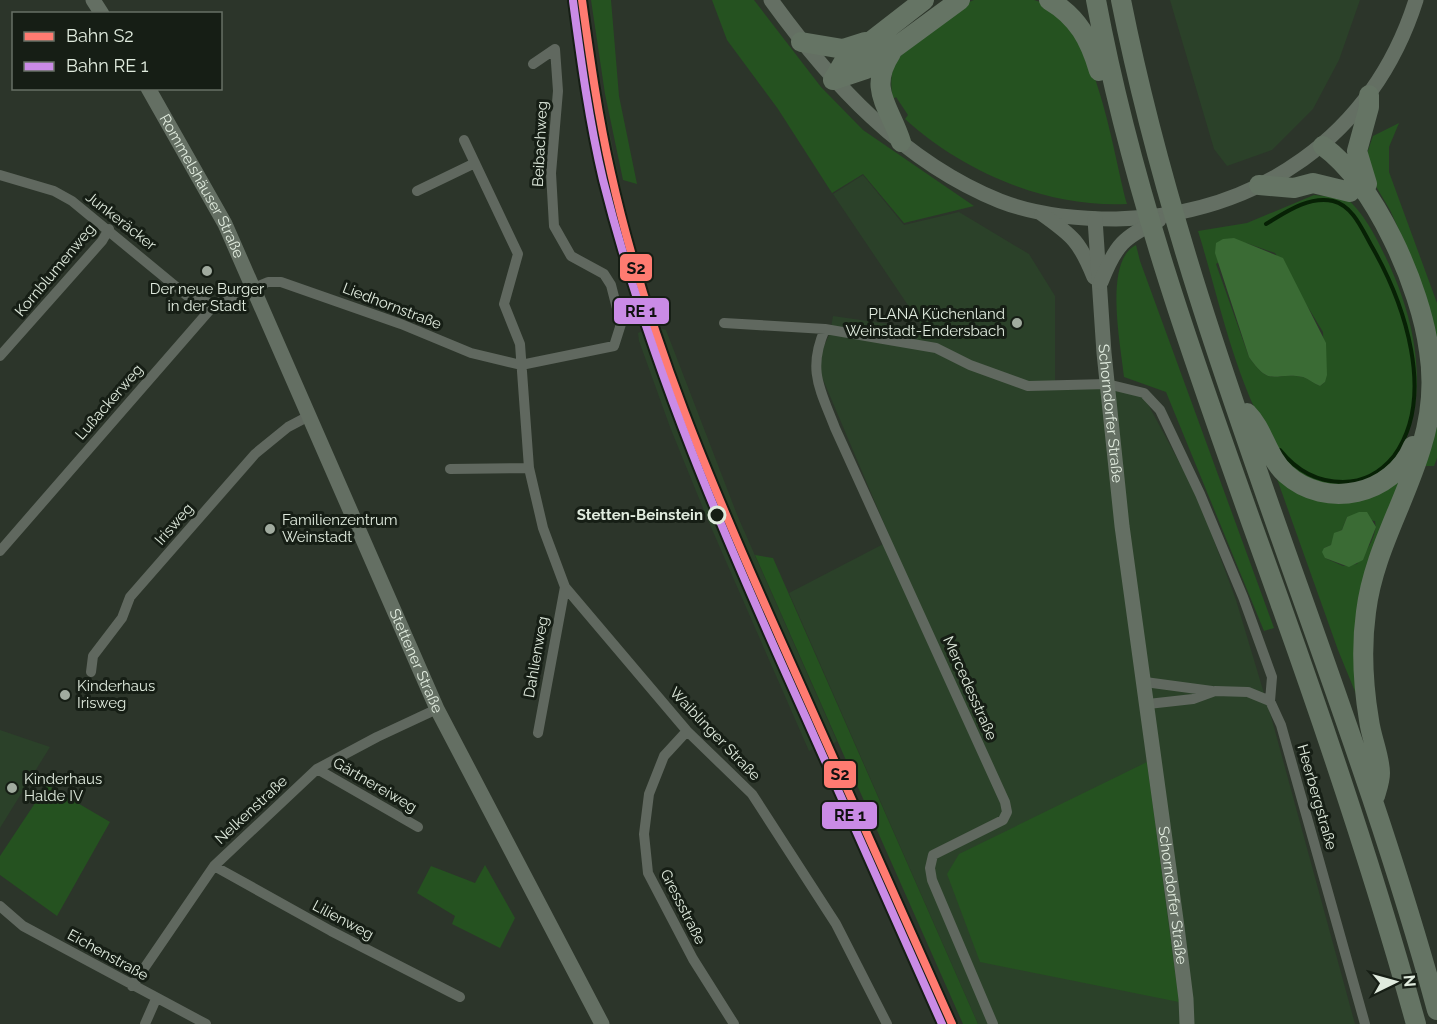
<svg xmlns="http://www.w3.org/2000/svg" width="1437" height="1024" viewBox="0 0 1437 1024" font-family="Raleway,sans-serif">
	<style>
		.built { fill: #2b4129 }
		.green { fill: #255220; fill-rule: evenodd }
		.forest { fill: #3a6b34 }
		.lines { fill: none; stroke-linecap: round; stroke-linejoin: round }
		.stream { stroke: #072105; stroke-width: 4 }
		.street { stroke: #60685f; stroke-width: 10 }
		.secondary { stroke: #646f63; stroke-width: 15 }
		.highway { stroke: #657464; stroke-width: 20 }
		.rail-1-casing { stroke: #161e15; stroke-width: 12 }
		.rail-2-casing { stroke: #161e15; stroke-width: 12 }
		.rail-1 { stroke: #ff7b71; stroke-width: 8 }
		.rail-2 { stroke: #ca8be6; stroke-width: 8 }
		.poi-dot { fill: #a1ab9f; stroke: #161e15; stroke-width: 2 }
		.stop-dot { fill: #161e15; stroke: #e0ebde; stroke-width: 3 }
		.labels { text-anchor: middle; stroke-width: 6; stroke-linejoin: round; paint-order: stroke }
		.street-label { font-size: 15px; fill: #e0ebde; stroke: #161e15 }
		.poi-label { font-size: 15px; fill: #e0ebde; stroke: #161e15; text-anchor: start }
		.stop-label { font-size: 15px; font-weight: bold; fill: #e0ebde; stroke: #161e15; text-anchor: end }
		.line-badge { stroke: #161e15; stroke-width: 2 }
		.pale-badge-label { font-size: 16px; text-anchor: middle; font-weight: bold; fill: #111 }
	</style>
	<rect width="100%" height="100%" fill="#2c352a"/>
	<!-- built -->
	<path class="built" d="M569,0H588L597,70L627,219L657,327L666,330L738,517L837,741L833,744L959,1024H937L814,749L809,751L707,518L670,427L639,341L638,333L642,331L618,253L602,184L579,68Z
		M1170,0H1360L1339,60L1313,109L1272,150L1227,166L1214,149Z
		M863,175L904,225L959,212L1029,254L1055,296V382L1143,395L1197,495L1236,600L1272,720L1355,1024H978L789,593L891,540L816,363L830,333L833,316L924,329L833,194Z
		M0,730L50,747L0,828Z"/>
	<!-- green -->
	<path class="green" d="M591,0H611L619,96L637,184L623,180L605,94Z
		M712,0H754L821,87L863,130L974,206L904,223L863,174L832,193L778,109L727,40Z
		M974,0C993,0 1016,0 1034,0C1096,15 1112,151 1127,204C1046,208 962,171 905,119L908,115L896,97L893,99C891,88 890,77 894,66C902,48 955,8 974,0Z
		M1399,123L1389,147V172L1437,303V458L1434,466H1425L1434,410L1412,259L1390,210L1368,173L1365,159L1373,136Z
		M1314,195L1346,198C1364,213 1376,237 1386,258C1419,326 1437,418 1380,476C1373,482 1355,483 1346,486C1336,488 1298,477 1291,469C1239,404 1222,308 1198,231L1247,223ZM1246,243L1275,253L1323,332L1325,382L1320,386C1314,384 1310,379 1303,377C1274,371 1271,389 1249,357L1216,264Z
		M1136,245L1140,261L1274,628L1264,631L1166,392L1124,377C1121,346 1103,261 1136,245Z
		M1402,475L1356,694L1338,650L1276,476L1308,495ZM1347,517L1375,521C1378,537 1365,552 1357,564L1343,566L1325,558L1324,548L1331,545L1337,532L1342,530Z
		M755,555L773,558L978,1024H963Z
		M1147,762L1179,1002L980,962L947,874L959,854Z
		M47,785L110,822L57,916L0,875V856Z
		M485,865L515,918L500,948L452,924L455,916L417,893L431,866L475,883Z"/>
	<!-- forest -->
	<path class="forest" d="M1234,238L1283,258L1326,343L1327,375L1325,382L1320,386C1314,384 1309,379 1303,377C1274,371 1271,389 1249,357L1215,253L1216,243L1223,239Z
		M1359,512H1367L1376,527L1363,560L1349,567L1325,558L1322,552L1324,548L1331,545L1334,533L1342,530L1347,517Z"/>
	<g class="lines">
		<!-- stream -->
		<path class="stream" d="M1266,224C1286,212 1308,196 1333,201C1353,206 1362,229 1371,245C1404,302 1437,396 1394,456C1381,472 1363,482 1343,482C1317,482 1296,470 1280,450"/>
		<!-- street -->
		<path class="street" d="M464,140L518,254L504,304L520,344L529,468L543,528L565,587L687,731L752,794L836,924L887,1024
			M0,175L54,191L72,201L191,299L215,304
			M417,191L475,163
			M724,323L825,329L936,348L970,365L1028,386L1107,384L1144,393L1160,410L1200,494L1243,597L1272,677L1270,701
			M825,329C807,370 820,389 835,428L1005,802L1007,812L1003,820L933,855L930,868L932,880L993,1024
			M0,356L102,241L109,229
			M450,469L529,468
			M0,551L215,304L268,282H281L401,324L471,353L521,365L614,346L621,324L611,285L604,274L571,256L554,226L551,173L558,91L555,49L533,64
			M91,672L93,656L122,618L130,597L255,454L288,427L307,417
			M1145,682L1212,691
			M1148,704L1193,699L1215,691L1248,692L1270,701L1281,725L1365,1024
			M687,731L664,756L649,794L644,834L648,873L693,959L734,1024
			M538,733L565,587
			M317,769L418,827
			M214,866L331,931L460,997
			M0,906L23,926L206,1024
			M132,986L214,866L317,769L377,737L437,709
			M145,1024L156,999"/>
		<!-- secondary -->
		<g class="secondary">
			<path d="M93,0L102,14"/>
			<path d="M771,0C831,83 903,162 1000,201C1036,215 1077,219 1116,219C1257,216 1373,136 1416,0"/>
			<path id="s1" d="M148,88L225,224L437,709L602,1024"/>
			<path d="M1042,214C1073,236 1080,242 1094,277"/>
			<path id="s2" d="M1095,219L1104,353L1122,526L1177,927L1186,999L1187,1024"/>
			<path d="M1101,282C1116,244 1123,238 1159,220"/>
		</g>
		<!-- highway -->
		<path class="highway" d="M1049,0C1078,17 1090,40 1099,71
			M1096,0C1135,209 1211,409 1282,608C1331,745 1377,883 1416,1024
			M1121,0C1190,347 1344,669 1437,1010
			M801,42L843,49L865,42
			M891,53C867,90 890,106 901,142
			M833,80L866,69L960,0
			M833,80L843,63L924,0
			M1323,146C1375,184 1421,287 1429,351C1434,382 1431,415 1422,445C1406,501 1373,553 1366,612C1361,648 1363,684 1369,720C1371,737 1380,757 1380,773C1380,781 1377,789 1375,796
			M1367,184L1357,151L1369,107V95
			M1259,185L1294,188L1313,183L1350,192
			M1247,413C1264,430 1267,457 1286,474C1326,510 1393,495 1413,446"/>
		<defs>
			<path id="rail-1" d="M582,0C590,58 598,116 611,173C647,336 714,491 782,643C838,770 895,897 952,1024"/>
			<path id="rail-2" d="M573,1C581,61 589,121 603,180C650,367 727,543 806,718C852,820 897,922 942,1024"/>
		</defs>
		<!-- rail-1 casing -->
		<use href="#rail-1" class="rail-1-casing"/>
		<!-- rail-2 casing -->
		<use href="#rail-2" class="rail-2-casing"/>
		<!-- rail-1 -->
		<use href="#rail-1" class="rail-1"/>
		<!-- rail-2 -->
		<use href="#rail-2" class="rail-2"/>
	</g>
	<!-- markers -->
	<g class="poi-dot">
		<circle cx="207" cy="271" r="6"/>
		<circle cx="1017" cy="323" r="6"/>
		<circle cx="270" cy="529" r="6"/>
		<circle cx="65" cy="695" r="6"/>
		<circle cx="12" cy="788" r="6"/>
	</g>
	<circle class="stop-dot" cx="717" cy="515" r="8"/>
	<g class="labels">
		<!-- street labels -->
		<g class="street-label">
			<text transform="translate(540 144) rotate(-87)" y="5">Beibachweg</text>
			<text dy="5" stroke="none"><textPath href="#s1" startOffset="112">Rommelshäuser Straße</textPath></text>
			<text transform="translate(121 221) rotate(38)" y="5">Junkeräcker</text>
			<text transform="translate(55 270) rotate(-50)" y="5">Kornblumenweg</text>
			<text transform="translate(392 306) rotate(21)" y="5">Liedhornstraße</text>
			<text transform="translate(109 402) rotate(-49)" y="5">Lußackerweg</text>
			<text dy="5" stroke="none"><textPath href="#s2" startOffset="195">Schorndorfer Straße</textPath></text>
			<text transform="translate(174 524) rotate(-49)" y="5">Irisweg</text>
			<text transform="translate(536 657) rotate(-80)" y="5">Dahlienweg</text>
			<text dy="5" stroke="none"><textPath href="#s1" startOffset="633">Stettener Straße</textPath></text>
			<text transform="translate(970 688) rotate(66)" y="5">Mercedesstraße</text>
			<text transform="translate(715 734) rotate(46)" y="5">Waiblinger Straße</text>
			<text transform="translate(375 785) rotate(30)" y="5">Gärtnereiweg</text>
			<text transform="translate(1317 797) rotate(74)" y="5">Heerbergstraße</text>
			<text transform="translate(251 810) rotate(-43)" y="5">Nelkenstraße</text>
			<text dy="5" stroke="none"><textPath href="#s2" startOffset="681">Schorndorfer Straße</textPath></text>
			<text transform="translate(683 907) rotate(63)" y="5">Gressstraße</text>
			<text transform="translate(343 920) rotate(28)" y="5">Lilienweg</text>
			<text transform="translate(108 955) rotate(29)" y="5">Eichenstraße</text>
		</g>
		<!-- poi labels -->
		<g class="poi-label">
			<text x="207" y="294" text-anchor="middle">Der neue Burger<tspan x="207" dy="17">in der Stadt</tspan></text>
			<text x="1005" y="319" text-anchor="end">PLANA Küchenland<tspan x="1005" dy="17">Weinstadt-Endersbach</tspan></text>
			<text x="282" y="525">Familienzentrum<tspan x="282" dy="17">Weinstadt</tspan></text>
			<text x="77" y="691">Kinderhaus<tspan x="77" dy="17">Irisweg</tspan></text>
			<text x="24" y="784">Kinderhaus<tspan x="24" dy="17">Halde IV</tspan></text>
		</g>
		<!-- stop labels -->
		<g class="stop-label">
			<text x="703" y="520">Stetten-Beinstein</text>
		</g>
	</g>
	<g class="line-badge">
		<rect x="619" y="253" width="34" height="29" rx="6" fill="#ff7b71"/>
		<rect x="613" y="297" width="57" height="28" rx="6" fill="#ca8be6"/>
		<rect x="823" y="760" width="34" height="29" rx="6" fill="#ff7b71"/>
		<rect x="821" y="801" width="57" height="29" rx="6" fill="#ca8be6"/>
	</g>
	<g class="pale-badge-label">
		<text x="636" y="274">S2</text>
		<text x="641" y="317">RE 1</text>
		<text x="840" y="780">S2</text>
		<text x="850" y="821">RE 1</text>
	</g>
	<!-- legend -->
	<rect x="12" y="12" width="210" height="78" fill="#161e15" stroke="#677065" stroke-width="1.5"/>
	<rect x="24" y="32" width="30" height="9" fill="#ff7b71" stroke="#677065" stroke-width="1.5"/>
	<text x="66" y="42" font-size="18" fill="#e0ebde">Bahn S2</text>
	<rect x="24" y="62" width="30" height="9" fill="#ca8be6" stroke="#677065" stroke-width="1.5"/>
	<text x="66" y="72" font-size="18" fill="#e0ebde">Bahn RE 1</text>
	<!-- north arrow -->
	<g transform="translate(1395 982) rotate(85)" stroke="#161e15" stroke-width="4.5" paint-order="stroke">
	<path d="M0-4.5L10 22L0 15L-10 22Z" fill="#e0ebde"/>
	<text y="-9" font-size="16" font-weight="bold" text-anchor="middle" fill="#e0ebde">N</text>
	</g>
</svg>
